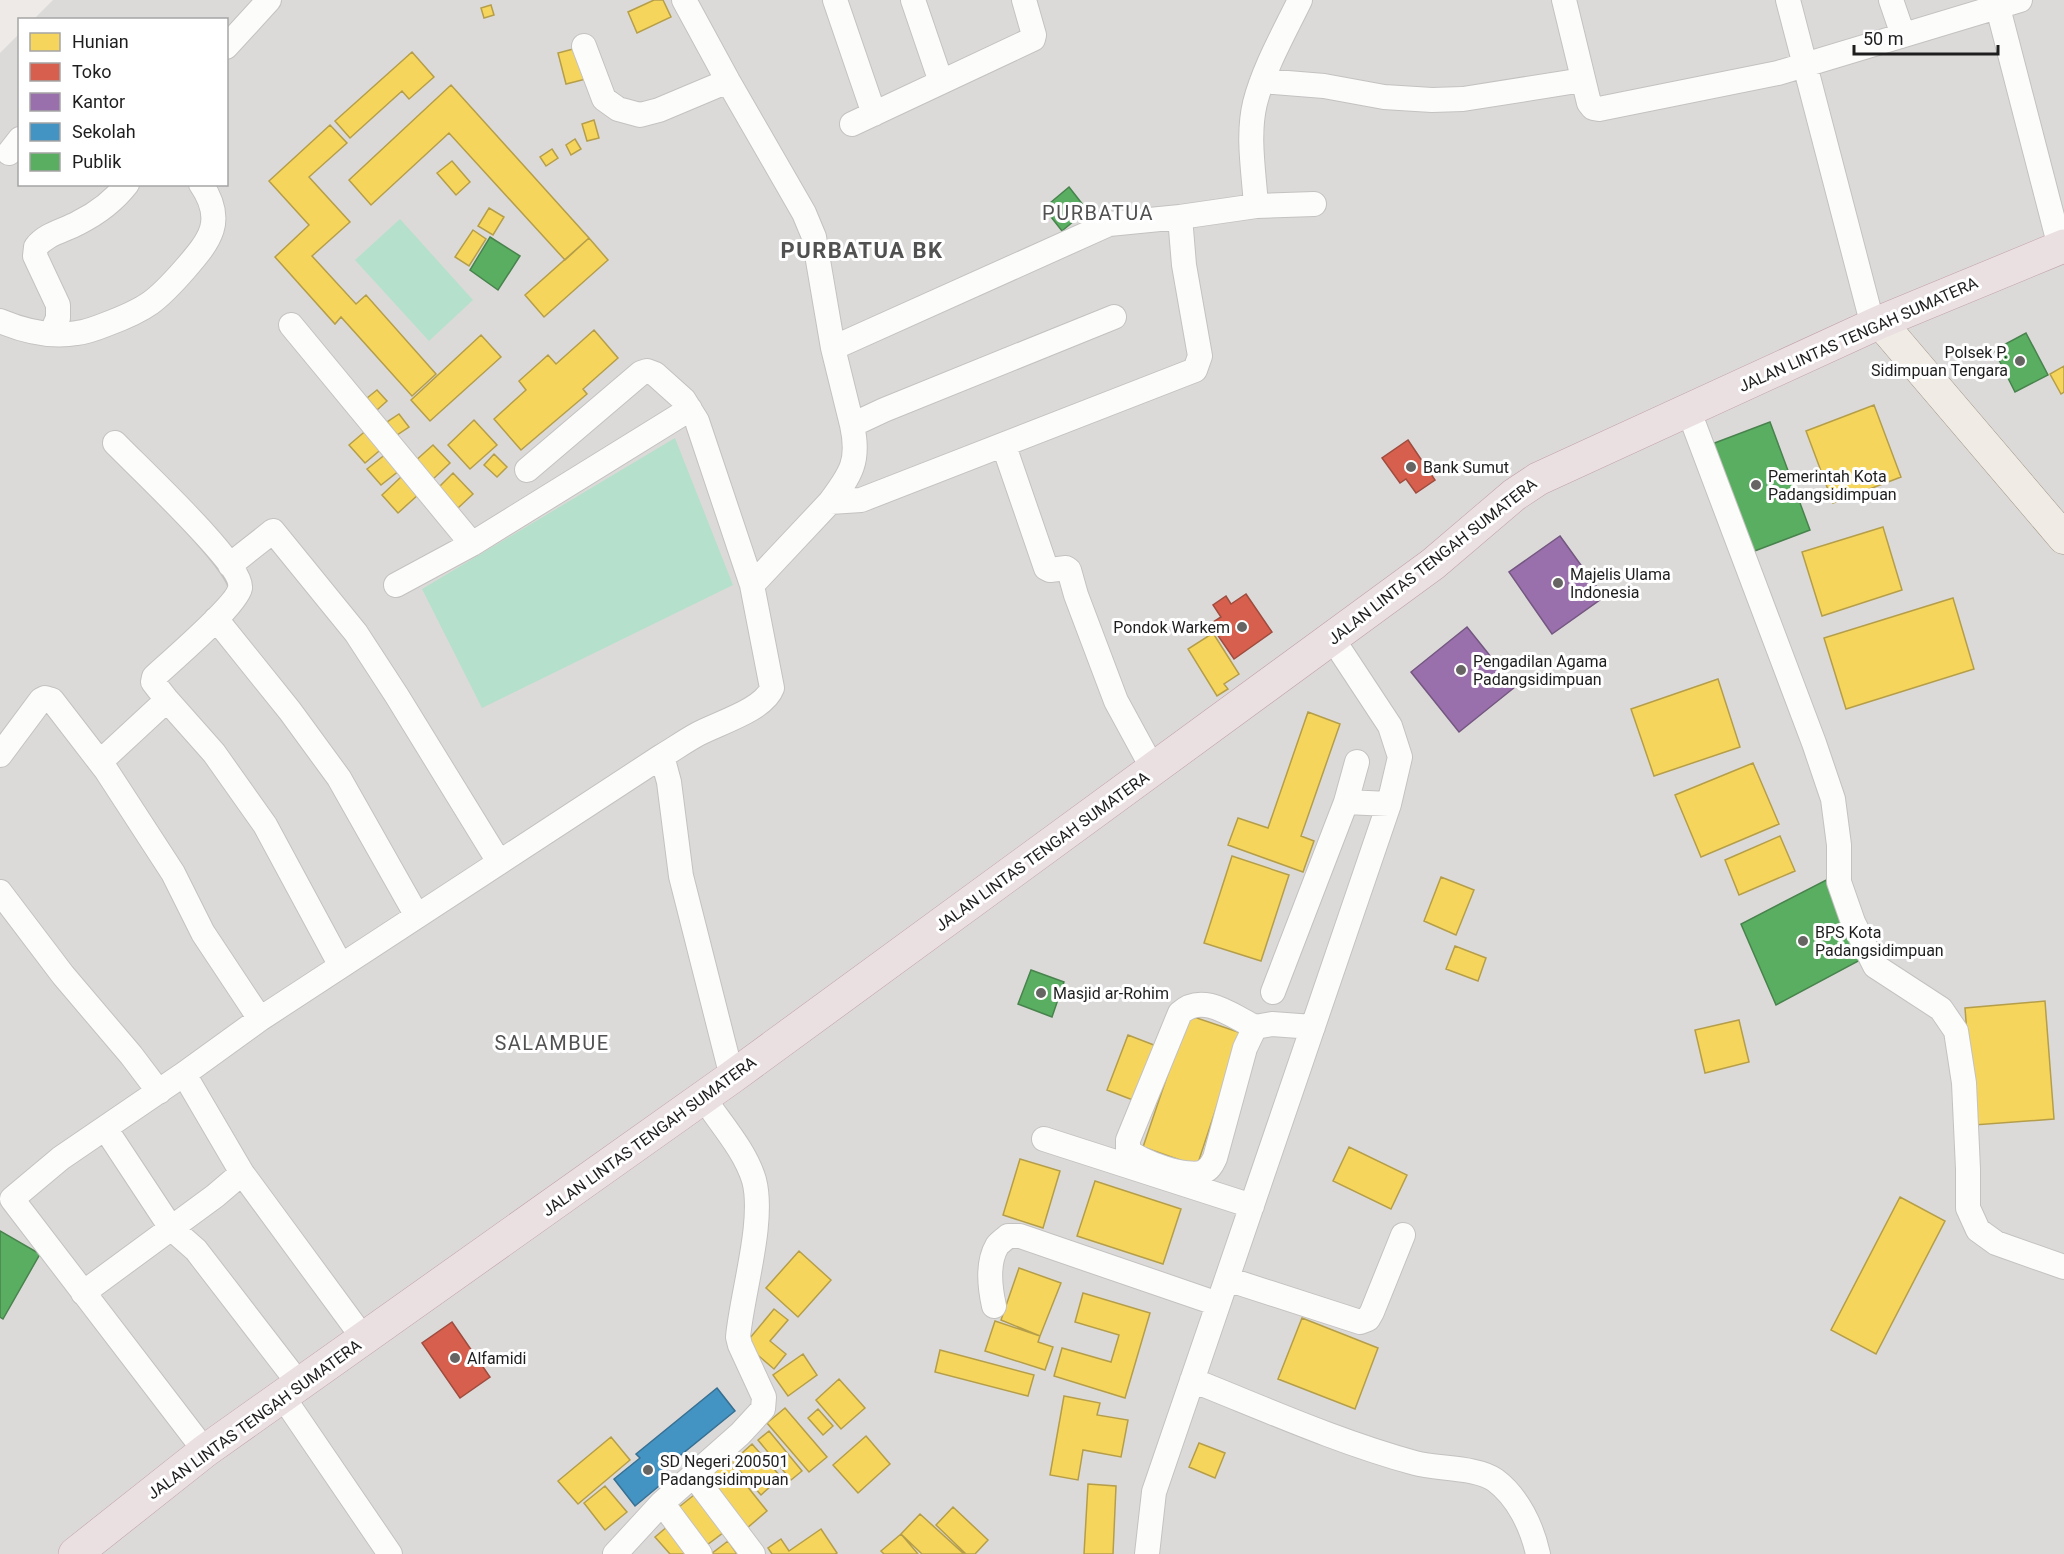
<svg xmlns="http://www.w3.org/2000/svg" width="2064" height="1554" viewBox="0 0 2064 1554" font-family="Roboto,sans-serif">
	<style>
		.residential { fill: #dcdad9 }
		.pitch { fill: #b5e0cb }
		.homes { fill: #f6d55c; stroke: #b59e49; stroke-width: 1.5 }
		.shops { fill: #d6604d; stroke: #9f4c3f; stroke-width: 1.5 }
		.offices { fill: #9970ab; stroke: #745781; stroke-width: 1.5 }
		.schools { fill: #4393c3; stroke: #387092; stroke-width: 1.5 }
		.public { fill: #5aae61; stroke: #48834d; stroke-width: 1.5 }
		.lines { fill: none; stroke-linecap: round; stroke-linejoin: round }
		.minor-casing { stroke: #c4c2c1; stroke-width: 26 }
		.major-casing { stroke: #a29685; stroke-width: 33 }
		.highway-casing { stroke: #c0a0ab; stroke-width: 34 }
		.minor { stroke: #fcfcfb; stroke-width: 24 }
		.major { stroke: #f0ebe5; stroke-width: 32 }
		.highway { stroke: #eadfe1; stroke-width: 33 }
		.poi-dot { fill: #666564; stroke: #fff; stroke-width: 2 }
		.labels { text-anchor: middle; stroke-width: 6; stroke-linejoin: round; paint-order: stroke }
		.street-label { font-size: 16px; fill: #1e1e1e; stroke: #fff }
		.poi-label { font-size: 16px; fill: #1e1e1e; stroke: #fff; text-anchor: start }
		.quarter-label { font-size: 20px; letter-spacing: 1.5px; fill: #515151; stroke: #fff }
		.district-label { font-size: 22px; font-weight: bold; letter-spacing: 1.5px; fill: #515151; stroke: #fff }
	</style>
	<rect width="100%" height="100%" fill="#edeae7"/>
	<!-- residential -->
	<path class="residential" d="M53,0H2064V1554H0V53L19,34L20,184H226V20L34,19Z"/>
	<!-- pitch -->
	<path class="pitch" d="M400,219L473,300L429,341L355,260Z
		M675,438L733,585L482,708L422,589Z"/>
	<!-- homes -->
	<path class="homes" d="M654,0H663L671,17L637,33L628,12Z
		M491,5L494,15L484,18L481,8Z
		M577,48L586,79L566,84L558,53Z
		M412,52L434,77L409,99L402,91L350,138L335,121Z
		M451,85L589,238L565,260L449,133L371,205L349,180Z
		M594,120L599,138L587,141L582,124Z
		M330,125L347,143L309,177L350,222L312,256L356,304L366,295L436,374L412,396L341,317L335,324L275,257L309,225L269,181Z
		M575,139L581,149L571,155L566,145Z
		M552,149L558,158L546,166L540,157Z
		M452,161L470,182L456,195L437,173Z
		M489,208L504,217L493,235L478,226Z
		M473,230L486,239L469,266L455,257Z
		M589,238L608,260L544,317L525,295Z
		M594,330L618,358L583,389L587,394L521,450L494,419L526,390L519,381L548,355L556,364Z
		M481,335L501,357L430,421L411,400Z
		M2064,366V392L2061,394L2050,374Z
		M377,390L387,401L377,410L367,398Z
		M1874,405L1901,477L1833,503L1806,431Z
		M399,414L409,427L397,435L387,422Z
		M474,420L497,445L470,469L448,445Z
		M369,428L385,446L365,463L349,445Z
		M433,445L450,463L431,481L414,462Z
		M387,453L400,470L381,485L367,469Z
		M494,454L507,467L497,477L484,465Z
		M453,473L473,494L458,508L438,488Z
		M402,476L419,494L398,513L382,495Z
		M1883,527L1902,590L1822,616L1802,552Z
		M1953,598L1974,669L1846,709L1824,638Z
		M1213,633L1239,674L1224,684L1228,689L1217,696L1188,649Z
		M1718,679L1740,747L1654,776L1631,709Z
		M1308,712L1340,724L1301,836L1314,841L1303,872L1228,845L1238,818L1268,828Z
		M1753,763L1779,824L1701,857L1675,795Z
		M1780,836L1795,871L1739,895L1725,860Z
		M1232,856L1289,875L1261,961L1204,943Z
		M1441,877L1474,890L1456,935L1424,921Z
		M1455,946L1486,958L1478,981L1446,969Z
		M2045,1001L2054,1119L1974,1125L1965,1008Z
		M1188,1015L1241,1033L1197,1166L1143,1147Z
		M1739,1020L1749,1062L1705,1073L1695,1030Z
		M1128,1035L1159,1047L1138,1102L1107,1090Z
		M1349,1147L1407,1175L1391,1209L1333,1181Z
		M1020,1159L1060,1171L1043,1228L1003,1215Z
		M1095,1181L1181,1209L1163,1264L1077,1236Z
		M1900,1197L1945,1221L1876,1354L1831,1330Z
		M799,1251L831,1280L798,1317L766,1288Z
		M1019,1268L1061,1283L1040,1336L1001,1320Z
		M1083,1293L1150,1313L1125,1398L1054,1376L1062,1348L1111,1362L1119,1335L1075,1322Z
		M774,1309L788,1320L770,1341L786,1354L774,1369L745,1344Z
		M1302,1318L1378,1348L1355,1409L1278,1379Z
		M995,1321L1040,1336L1038,1342L1053,1347L1045,1370L985,1351Z
		M940,1350L1034,1375L1028,1396L935,1372Z
		M803,1354L817,1375L788,1396L773,1375Z
		M839,1379L865,1408L841,1429L816,1400Z
		M1064,1396L1100,1403L1097,1415L1128,1420L1121,1457L1083,1450L1078,1480L1050,1475Z
		M785,1408L827,1457L809,1472L767,1423Z
		M818,1409L833,1426L823,1435L808,1418Z
		M769,1431L802,1471L791,1480L758,1440Z
		M866,1436L890,1464L858,1493L833,1465Z
		M611,1437L630,1460L578,1504L558,1481Z
		M1199,1443L1225,1453L1215,1478L1189,1467Z
		M752,1444L781,1477L761,1495L732,1462Z
		M727,1461L767,1511L746,1529L705,1478Z
		M1088,1484L1116,1486L1113,1554H1084Z
		M605,1486L627,1512L605,1530L584,1503Z
		M699,1491L728,1529L703,1548L674,1511Z
		M953,1507L988,1540L975,1554H966L936,1525Z
		M920,1514L964,1554H922L901,1534Z
		M668,1526L692,1554H670L655,1537Z
		M821,1529L837,1553L835,1554H772L768,1548L781,1539L789,1551Z
		M901,1534L918,1554H884L881,1551Z
		M728,1541L737,1554H711Z"/>
	<!-- shops -->
	<path class="shops" d="M1408,440L1435,480L1416,493L1406,479L1400,483L1382,458Z
		M1246,594L1272,632L1234,659L1210,624L1221,617L1213,605L1226,596L1231,604Z
		M452,1322L490,1377L460,1398L422,1343Z"/>
	<!-- offices -->
	<path class="offices" d="M1560,536L1604,597L1552,634L1509,572Z
		M1467,627L1515,687L1459,732L1411,672Z"/>
	<!-- schools -->
	<path class="schools" d="M717,1388L735,1411L665,1468L671,1476L635,1506L614,1479L640,1458L636,1454Z"/>
	<!-- public -->
	<path class="public" d="M1069,187L1087,210L1062,231L1044,208Z
		M490,237L520,256L498,290L470,270Z
		M2026,333L2048,375L2015,392L1994,350Z
		M1770,422L1810,530L1752,552L1712,444Z
		M1834,876L1864,958L1776,1005L1741,924Z
		M1031,970L1064,982L1052,1017L1018,1004Z
		M0,1231L40,1254L3,1319L0,1317Z"/>
	<g class="lines">
		<defs>
			<path id="minor" d="M684,0L728,81L804,213L814,237L833,348
				M835,0L874,114
				M913,0L941,82
				M1564,0L1589,103L1593,108L1599,109L1778,73L2020,0
				M1788,0L1873,326
				M1891,0L1903,35
				M1996,0L2060,247
				M584,46L604,99L618,109L640,115L659,110L728,81
				M226,47L269,0
				M1262,81L1324,86L1384,97L1432,100L1463,99L1583,80
				M852,124L1033,39L1034,35L1024,0
				M9,153L20,139
				M1256,206C1254,173 1247,136 1255,103C1264,68 1284,33 1300,0
				M0,321C24,331 50,338 77,333C87,332 97,328 107,324C147,309 157,301 185,269C210,240 226,221 201,184
				M291,325L472,544
				M51,334L58,318V305L35,256L36,247C46,234 63,231 78,223C98,213 113,202 127,184
				M1688,409L1814,743L1833,799L1839,845V882L1853,922L1875,966L1941,1009L1956,1031L1964,1083L1968,1169V1208L1978,1230L1996,1243L2064,1267
				M852,425L833,348L1109,224L1180,217
				M1004,446L1046,568L1050,570L1066,568L1069,570L1076,595L1116,701L1153,769
				M830,502C851,474 860,461 852,425L884,410L1114,317
				M230,565L273,531L356,633L397,696L499,862
				M396,585L472,544L690,409
				M752,585L830,502L861,500L1195,370L1200,356L1184,265L1180,217L1256,206L1314,204
				M216,619L290,711L339,778L417,916
				M167,700L214,753L265,825L341,966
				M0,755L41,700L45,698L52,700L106,770L134,813L173,873L203,933L260,1019
				M662,756L669,782L681,876L732,1077
				M100,762L167,700L153,682L154,677C169,663 237,605 240,588C244,565 135,464 115,443
				M1357,762L1346,802L1389,804
				M0,892L63,975L131,1055L159,1092
				M1273,992L1346,802
				M1255,1027C1232,1016 1203,992 1180,1013L1128,1140V1150C1139,1162 1189,1179 1203,1172C1210,1169 1212,1164 1215,1158L1245,1048L1255,1027L1272,1024L1313,1027
				M105,1128L171,1228L196,1250L300,1385
				M1044,1139L1252,1206
				M242,1173L364,1339
				M1227,1279L1360,1322L1368,1319L1372,1312L1403,1235
				M83,1293L215,1196L242,1173L184,1074
				M994,1306C990,1288 987,1263 997,1246C1000,1242 1005,1239 1008,1236H1020L1218,1304
				M1192,1380C1265,1409 1338,1442 1415,1463C1437,1469 1477,1467 1495,1480C1518,1497 1532,1527 1538,1554
				M283,1397L390,1554
				M205,1451L12,1199L61,1158L184,1074L260,1019L662,756C674,749 685,741 698,734C718,723 764,710 772,688L752,585L697,421L684,400L655,374L647,371L641,373L527,470
				M694,1476L753,1554
				M662,1503L700,1554
				M615,1554L662,1503L740,1434L763,1409L764,1397L740,1345L738,1337C742,1293 765,1221 754,1180C745,1150 720,1123 703,1097
				M1147,1554L1154,1492L1389,804L1400,757L1390,726L1332,638"/>
			<path id="major" d="M1880,322L2064,538"/>
			<path id="highway" d="M75,1554L205,1451L732,1077L1332,638L1433,564L1514,495L1538,479L1880,322L2064,246"/>
		</defs>
		<!-- minor casing -->
		<use href="#minor" class="minor-casing"/>
		<!-- major casing -->
		<use href="#major" class="major-casing"/>
		<!-- highway casing -->
		<use href="#highway" class="highway-casing"/>
		<!-- minor -->
		<use href="#minor" class="minor"/>
		<!-- major -->
		<use href="#major" class="major"/>
		<!-- highway -->
		<use href="#highway" class="highway"/>
	</g>
	<!-- markers -->
	<g class="poi-dot">
		<circle cx="2020" cy="361" r="6"/>
		<circle cx="1411" cy="467" r="6"/>
		<circle cx="1756" cy="485" r="6"/>
		<circle cx="1558" cy="583" r="6"/>
		<circle cx="1242" cy="627" r="6"/>
		<circle cx="1461" cy="670" r="6"/>
		<circle cx="1803" cy="941" r="6"/>
		<circle cx="1041" cy="993" r="6"/>
		<circle cx="455" cy="1358" r="6"/>
		<circle cx="648" cy="1470" r="6"/>
	</g>
	<g class="labels">
		<!-- street labels -->
		<g class="street-label">
			<text transform="translate(1858 334) rotate(-24)" y="6">JALAN LINTAS TENGAH SUMATERA</text>
			<text transform="translate(1432 561) rotate(-38)" y="6">JALAN LINTAS TENGAH SUMATERA</text>
			<text transform="translate(1042 851) rotate(-36)" y="6">JALAN LINTAS TENGAH SUMATERA</text>
			<text transform="translate(649 1136) rotate(-36)" y="6">JALAN LINTAS TENGAH SUMATERA</text>
			<text transform="translate(254 1419) rotate(-36)" y="6">JALAN LINTAS TENGAH SUMATERA</text>
		</g>
		<!-- poi labels -->
		<g class="poi-label">
			<text x="2008" y="358" text-anchor="end">Polsek P.<tspan x="2008" dy="18">Sidimpuan Tengara</tspan></text>
			<text x="1423" y="473">Bank Sumut</text>
			<text x="1768" y="482">Pemerintah Kota<tspan x="1768" dy="18">Padangsidimpuan</tspan></text>
			<text x="1570" y="580">Majelis Ulama<tspan x="1570" dy="18">Indonesia</tspan></text>
			<text x="1230" y="633" text-anchor="end">Pondok Warkem</text>
			<text x="1473" y="667">Pengadilan Agama<tspan x="1473" dy="18">Padangsidimpuan</tspan></text>
			<text x="1815" y="938">BPS Kota<tspan x="1815" dy="18">Padangsidimpuan</tspan></text>
			<text x="1053" y="999">Masjid ar-Rohim</text>
			<text x="467" y="1364">Alfamidi</text>
			<text x="660" y="1467">SD Negeri 200501<tspan x="660" dy="18">Padangsidimpuan</tspan></text>
		</g>
		<!-- quarter labels -->
		<g class="quarter-label">
			<text x="1098" y="220">PURBATUA</text>
			<text x="552" y="1050">SALAMBUE</text>
		</g>
		<!-- district labels -->
		<g class="district-label">
			<text x="862" y="258">PURBATUA BK</text>
		</g>
	</g>
	<!-- legend -->
	<rect x="18" y="18" width="210" height="168" fill="#ffffff" stroke="#a5a5a5" stroke-width="1.5"/>
	<rect x="30" y="33" width="30" height="18" fill="#f6d55c" stroke="#a5a5a5" stroke-width="1.5"/>
	<text x="72" y="48" font-size="18" fill="#1e1e1e">Hunian</text>
	<rect x="30" y="63" width="30" height="18" fill="#d6604d" stroke="#a5a5a5" stroke-width="1.5"/>
	<text x="72" y="78" font-size="18" fill="#1e1e1e">Toko</text>
	<rect x="30" y="93" width="30" height="18" fill="#9970ab" stroke="#a5a5a5" stroke-width="1.5"/>
	<text x="72" y="108" font-size="18" fill="#1e1e1e">Kantor</text>
	<rect x="30" y="123" width="30" height="18" fill="#4393c3" stroke="#a5a5a5" stroke-width="1.5"/>
	<text x="72" y="138" font-size="18" fill="#1e1e1e">Sekolah</text>
	<rect x="30" y="153" width="30" height="18" fill="#5aae61" stroke="#a5a5a5" stroke-width="1.5"/>
	<text x="72" y="168" font-size="18" fill="#1e1e1e">Publik</text>
	<!-- scale -->
	<path d="M1854 45v9h144v-9" fill="none" stroke="#1e1e1e" stroke-width="3"/>
	<text x="1863" y="45" font-size="18" fill="#1e1e1e" stroke="#ffffff" stroke-width="4.5" paint-order="stroke">50 m</text>
</svg>
